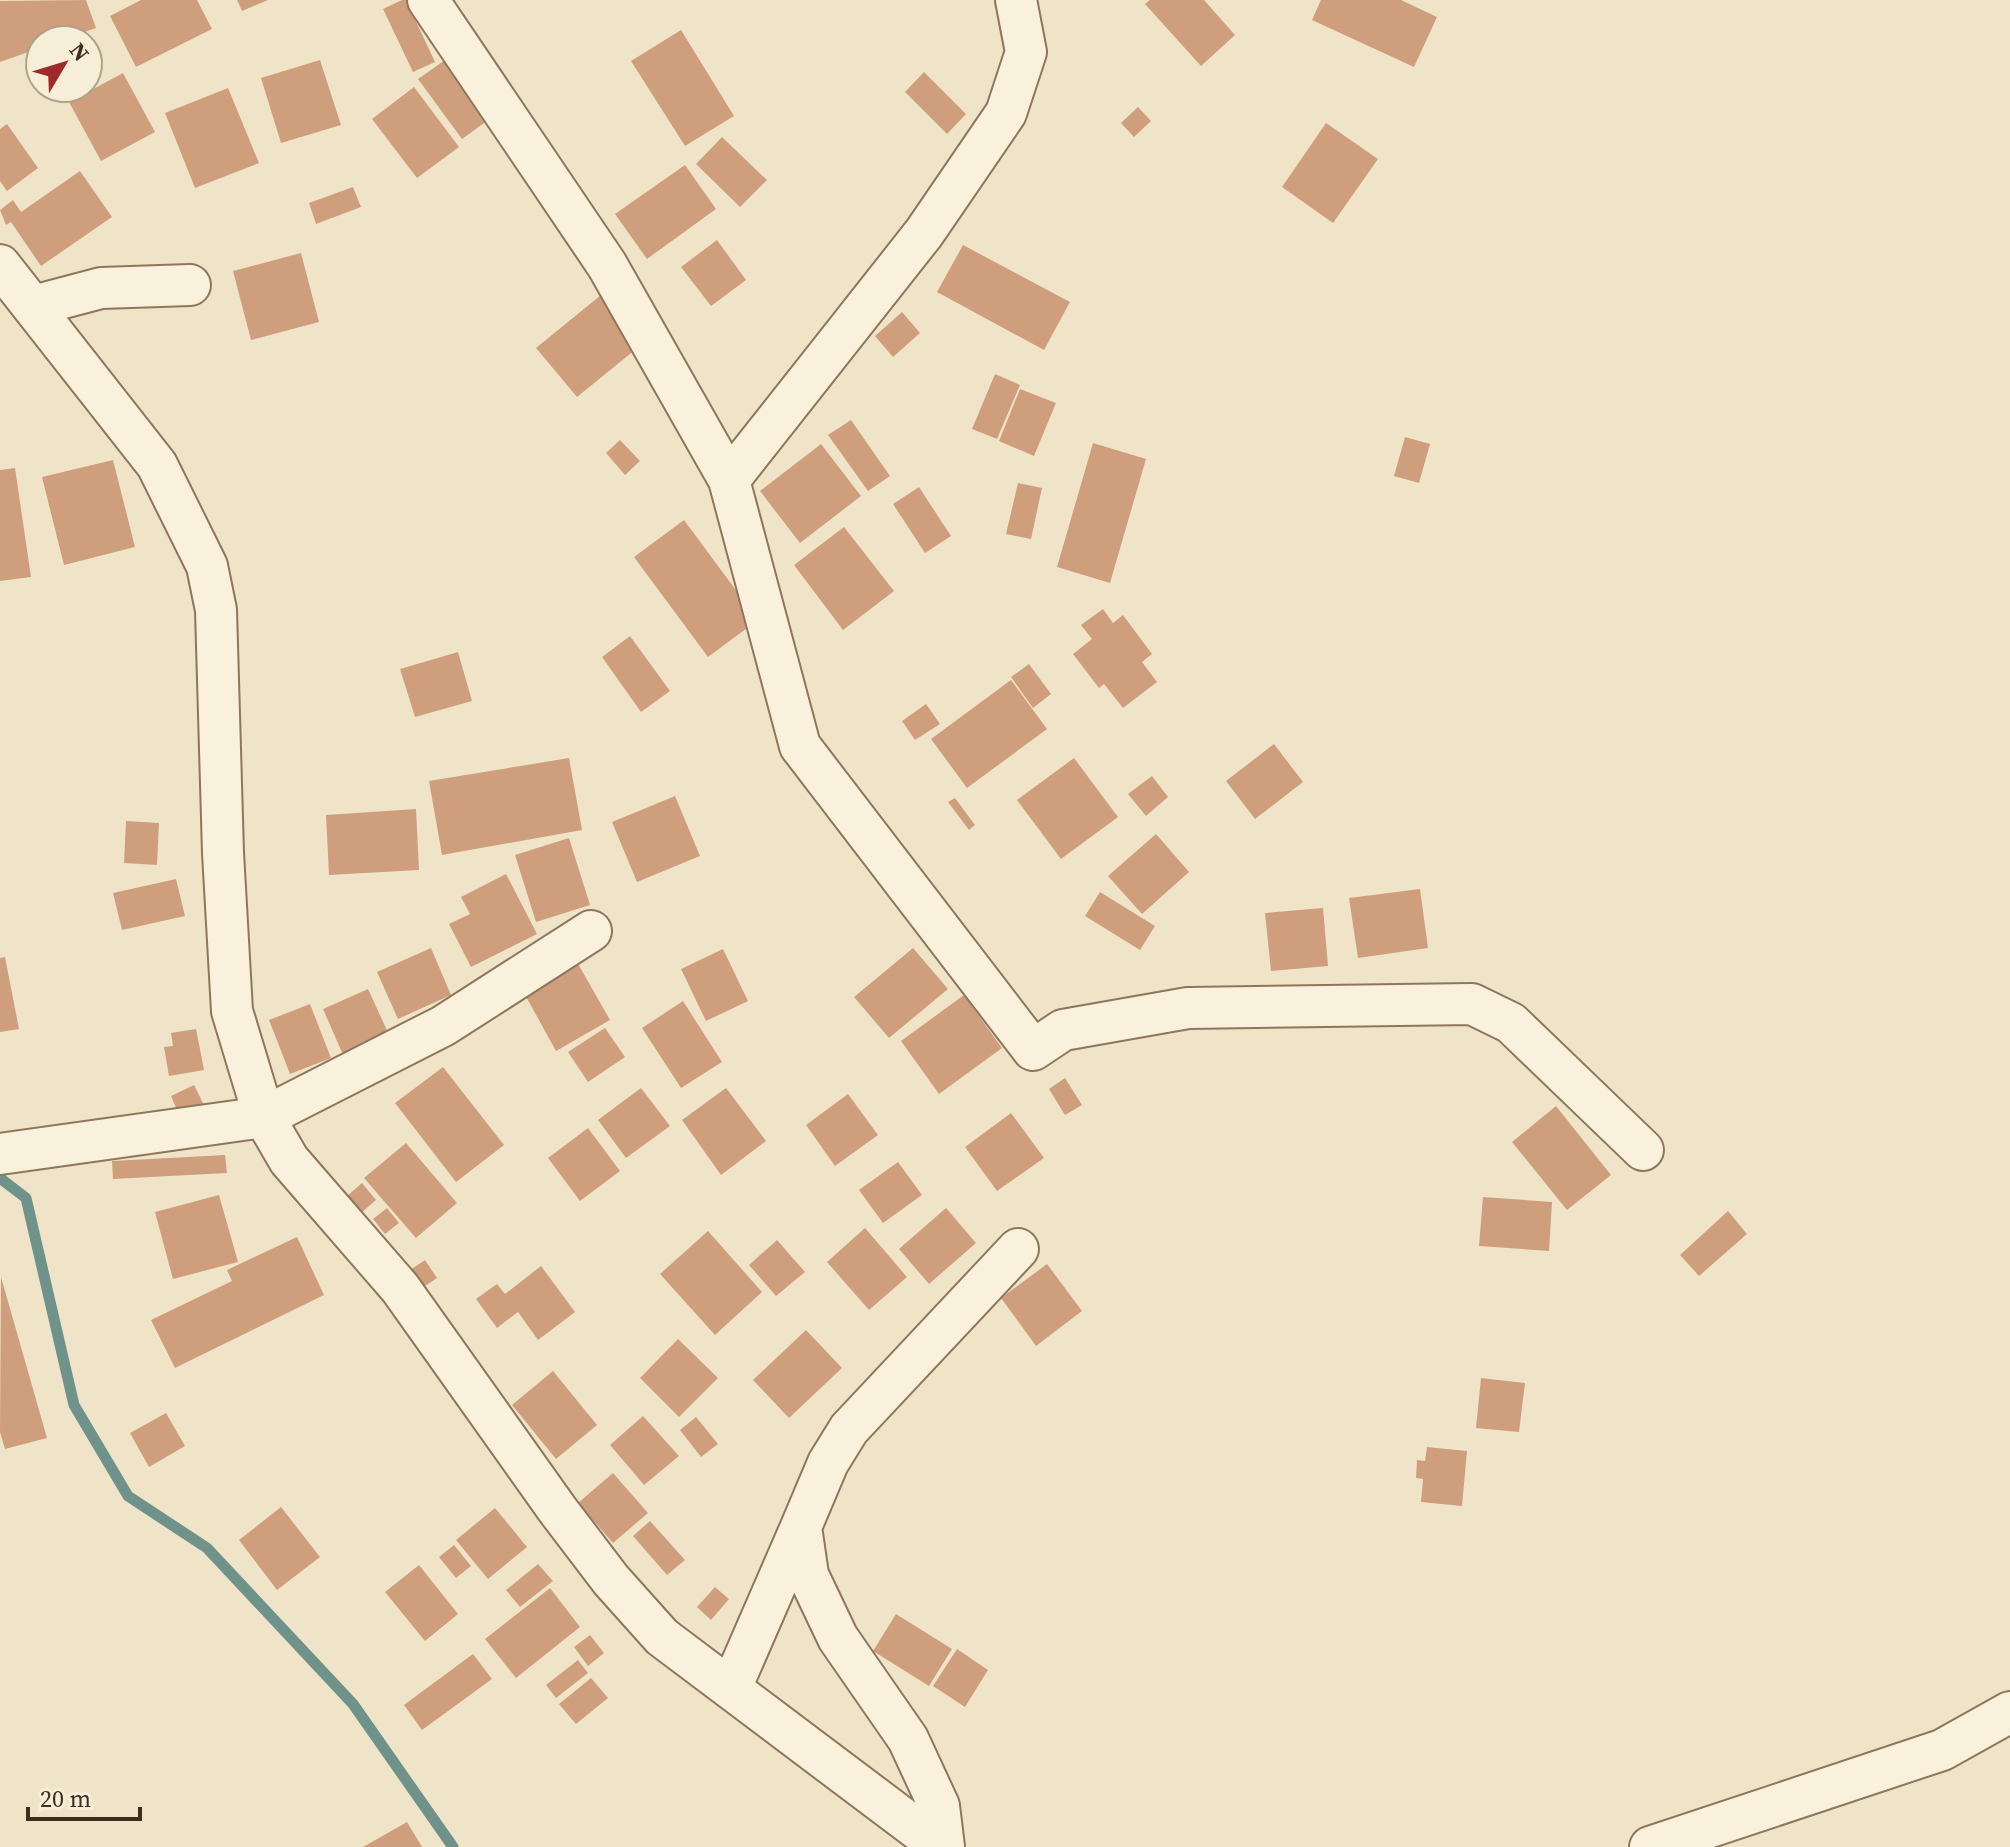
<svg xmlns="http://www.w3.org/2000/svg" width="2010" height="1847" viewBox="0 0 2010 1847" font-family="'Source Serif 4',serif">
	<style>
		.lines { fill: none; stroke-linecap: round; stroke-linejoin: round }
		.stream { stroke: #6f938a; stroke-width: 11 }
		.building { fill: #cf9f7d }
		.minor-casing { stroke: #8d765c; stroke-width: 44 }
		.minor { stroke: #faf1dc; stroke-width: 40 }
	</style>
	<rect width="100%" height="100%" fill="#f0e4c8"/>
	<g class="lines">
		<!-- stream -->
		<path class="stream" d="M0,1178L26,1198L74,1405L128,1496L207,1548L353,1704L453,1847"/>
	</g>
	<!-- building -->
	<path class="building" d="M86,0L96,28L62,40H40V48L0,62V1Z
		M141,0H197L212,29L136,67L110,16Z
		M237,0H268L242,11Z
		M402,0H406L435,62L413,72L383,9Z
		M1150,0H1204L1235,35L1201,66L1145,4Z
		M1321,0H1401L1437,17L1414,67L1312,20Z
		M681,30L734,116L685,146L631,61Z
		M448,58L491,118L462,139L418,79Z
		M320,60L341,125L281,143L261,78Z
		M924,72L966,114L947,134L905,92Z
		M123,73L155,132L101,161L69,102Z
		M414,87L459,147L417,178L372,119Z
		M228,88L259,163L195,188L165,113Z
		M1138,107L1151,121L1134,137L1121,123Z
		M1326,123L1378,159L1333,223L1282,187Z
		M7,124L38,168L7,191L0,181V129Z
		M722,137L767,180L740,207L696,164Z
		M685,165L716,209L647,259L615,214Z
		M80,171L112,217L41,266L11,222L6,225L0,210L13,200L21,212Z
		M353,187L361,207L316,224L309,203Z
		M717,240L746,280L711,306L681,267Z
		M963,245L1070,302L1044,350L937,292Z
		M301,253L319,322L251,340L233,271Z
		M601,295L641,345L577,397L536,348Z
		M902,312L920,333L893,357L875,336Z
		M995,374L1020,385L997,439L972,429Z
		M1020,389L1056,403L1034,456L999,441Z
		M851,420L890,476L868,491L828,435Z
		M1405,437L1430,444L1419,483L1394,476Z
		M620,440L640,461L625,475L606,453Z
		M1093,443L1146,459L1110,583L1057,567Z
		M821,444L861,496L800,543L760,491Z
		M113,460L135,547L64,565L42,477Z
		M15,468L31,577L0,581V470Z
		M1018,483L1042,488L1031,539L1006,534Z
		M919,487L951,536L925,553L893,504Z
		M684,520L758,620L708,657L634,557Z
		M844,527L894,591L843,630L794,565Z
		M1103,609L1113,623L1123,615L1152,654L1142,662L1157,682L1123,708L1104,684L1099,688L1073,654L1092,639L1081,625Z
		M630,636L670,691L641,712L602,657Z
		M458,652L472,701L415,717L400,669Z
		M1029,664L1051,694L1033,708L1011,677Z
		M1011,680L1047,729L967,788L931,739Z
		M926,704L940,724L915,740L902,721Z
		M1274,744L1303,782L1255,819L1226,781Z
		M569,758L582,830L442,855L429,781Z
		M1074,758L1118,817L1061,859L1017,800Z
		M1152,776L1168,797L1146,816L1128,794Z
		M675,796L700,856L637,882L612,822Z
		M955,798L975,825L969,830L948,802Z
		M416,809L419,870L329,875L326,815Z
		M126,821L159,823L157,865L124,863Z
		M1156,834L1189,872L1142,914L1108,876Z
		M569,838L590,905L536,922L515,855Z
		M506,874L537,934L471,967L449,924L470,914L461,897Z
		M176,879L185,916L122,930L113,893Z
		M1420,889L1428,948L1358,958L1349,898Z
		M1100,892L1155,926L1140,950L1085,916Z
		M1323,908L1328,966L1271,971L1265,913Z
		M431,948L451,995L398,1019L377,972Z
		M913,948L948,989L889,1038L854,997Z
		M723,949L748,1001L706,1021L681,969Z
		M5,957L19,1029L0,1032V958Z
		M577,962L610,1020L556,1051L524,993Z
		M368,989L390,1037L344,1057L323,1009Z
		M964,995L1002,1048L939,1094L901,1041Z
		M683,1001L722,1062L681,1088L642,1028Z
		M310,1004L331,1058L290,1074L269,1020Z
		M605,1028L625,1057L588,1082L568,1052Z
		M196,1029L204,1070L169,1076L164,1047L173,1046L171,1033Z
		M443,1067L504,1145L456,1182L395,1103Z
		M1065,1078L1082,1105L1065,1115L1049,1089Z
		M194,1085L204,1105L180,1117L171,1096Z
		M641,1088L670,1126L626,1158L598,1120Z
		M726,1088L766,1141L721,1175L682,1120Z
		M848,1094L878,1135L835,1166L806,1125Z
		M1556,1106L1611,1175L1567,1210L1512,1142Z
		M1011,1113L1044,1158L997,1191L965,1147Z
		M588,1128L620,1171L580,1201L548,1158Z
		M406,1143L457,1203L416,1238L364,1178Z
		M225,1155L227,1173L113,1179L112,1161Z
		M898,1162L922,1195L883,1223L859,1190Z
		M362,1183L376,1200L360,1214L346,1197Z
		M219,1195L238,1262L173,1279L155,1212Z
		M1483,1197L1552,1202L1549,1251L1479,1246Z
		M387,1208L399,1223L385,1234L373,1219Z
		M946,1208L976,1243L929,1284L899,1249Z
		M1728,1211L1747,1234L1699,1276L1680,1255Z
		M865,1228L907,1277L869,1310L827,1262Z
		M708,1231L762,1292L715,1335L660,1274Z
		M297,1237L324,1295L175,1368L151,1320L232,1281L227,1270Z
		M777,1240L805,1272L776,1296L749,1265Z
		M425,1260L437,1278L416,1292L404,1274Z
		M1047,1264L1082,1311L1036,1346L1001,1298Z
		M541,1266L575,1312L538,1340L518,1312L497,1328L476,1299L497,1284L505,1294Z
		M1,1277L47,1438L5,1449L0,1432Z
		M806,1330L842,1368L789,1418L753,1380Z
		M678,1339L718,1378L679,1417L640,1378Z
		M553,1371L597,1425L556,1459L512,1405Z
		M1481,1378L1525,1383L1519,1432L1476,1428Z
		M166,1413L185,1446L149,1467L130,1433Z
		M643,1416L679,1456L644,1485L610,1445Z
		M696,1417L718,1444L701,1457L680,1430Z
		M1427,1447L1467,1451L1462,1506L1421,1502L1423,1479L1416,1478L1417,1460L1425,1461Z
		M613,1473L648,1513L613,1543L578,1503Z
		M281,1507L320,1557L277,1590L239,1540Z
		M495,1508L527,1547L488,1579L456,1540Z
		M650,1521L685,1560L667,1575L633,1536Z
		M454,1545L471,1566L456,1578L439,1557Z
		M538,1564L553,1581L520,1607L506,1590Z
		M419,1565L458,1614L425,1641L385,1592Z
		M715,1587L729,1599L711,1620L697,1607Z
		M550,1588L580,1627L516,1678L485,1639Z
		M896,1614L952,1649L929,1686L873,1651Z
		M590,1635L604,1653L588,1666L574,1647Z
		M957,1649L988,1670L965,1707L933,1686Z
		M473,1654L492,1679L422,1730L404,1705Z
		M578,1660L588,1673L556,1698L546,1685Z
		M591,1678L608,1698L576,1724L559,1704Z
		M407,1822L422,1847H363Z"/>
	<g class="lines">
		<defs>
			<path id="minor" d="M428,0L607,265L729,480L800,746L1033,1050L1063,1030L1188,1008L1472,1004L1511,1023L1643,1150
				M0,265L157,465L207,566L216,610L223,853L232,1011L264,1117L289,1160L400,1288L557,1509L611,1580L662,1637L941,1847
				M33,306L101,288L190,285
				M729,480L924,233L1006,113L1026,52L1016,0
				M0,1154L264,1117L443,1026L591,931
				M731,1688L801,1527
				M944,1847L939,1806L908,1739L838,1638L808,1575L801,1527L828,1463L849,1429L1018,1249
				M1650,1847L1942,1750L2010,1712"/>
		</defs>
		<!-- minor casing -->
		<use href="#minor" class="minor-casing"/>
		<!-- minor -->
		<use href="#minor" class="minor"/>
	</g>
	<!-- north arrow -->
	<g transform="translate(64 64) rotate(52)"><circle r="38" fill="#f7eed8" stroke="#ada18e" stroke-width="2"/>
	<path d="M0-6L14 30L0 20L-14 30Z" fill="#9e2a2b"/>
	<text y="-12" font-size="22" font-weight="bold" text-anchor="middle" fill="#3d2e20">N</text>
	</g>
	<!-- scale -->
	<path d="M28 1807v12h112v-12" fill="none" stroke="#3d2e20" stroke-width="4"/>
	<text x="40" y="1807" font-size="24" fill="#3d2e20" stroke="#f7eed8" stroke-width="6" paint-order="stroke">20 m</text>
</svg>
